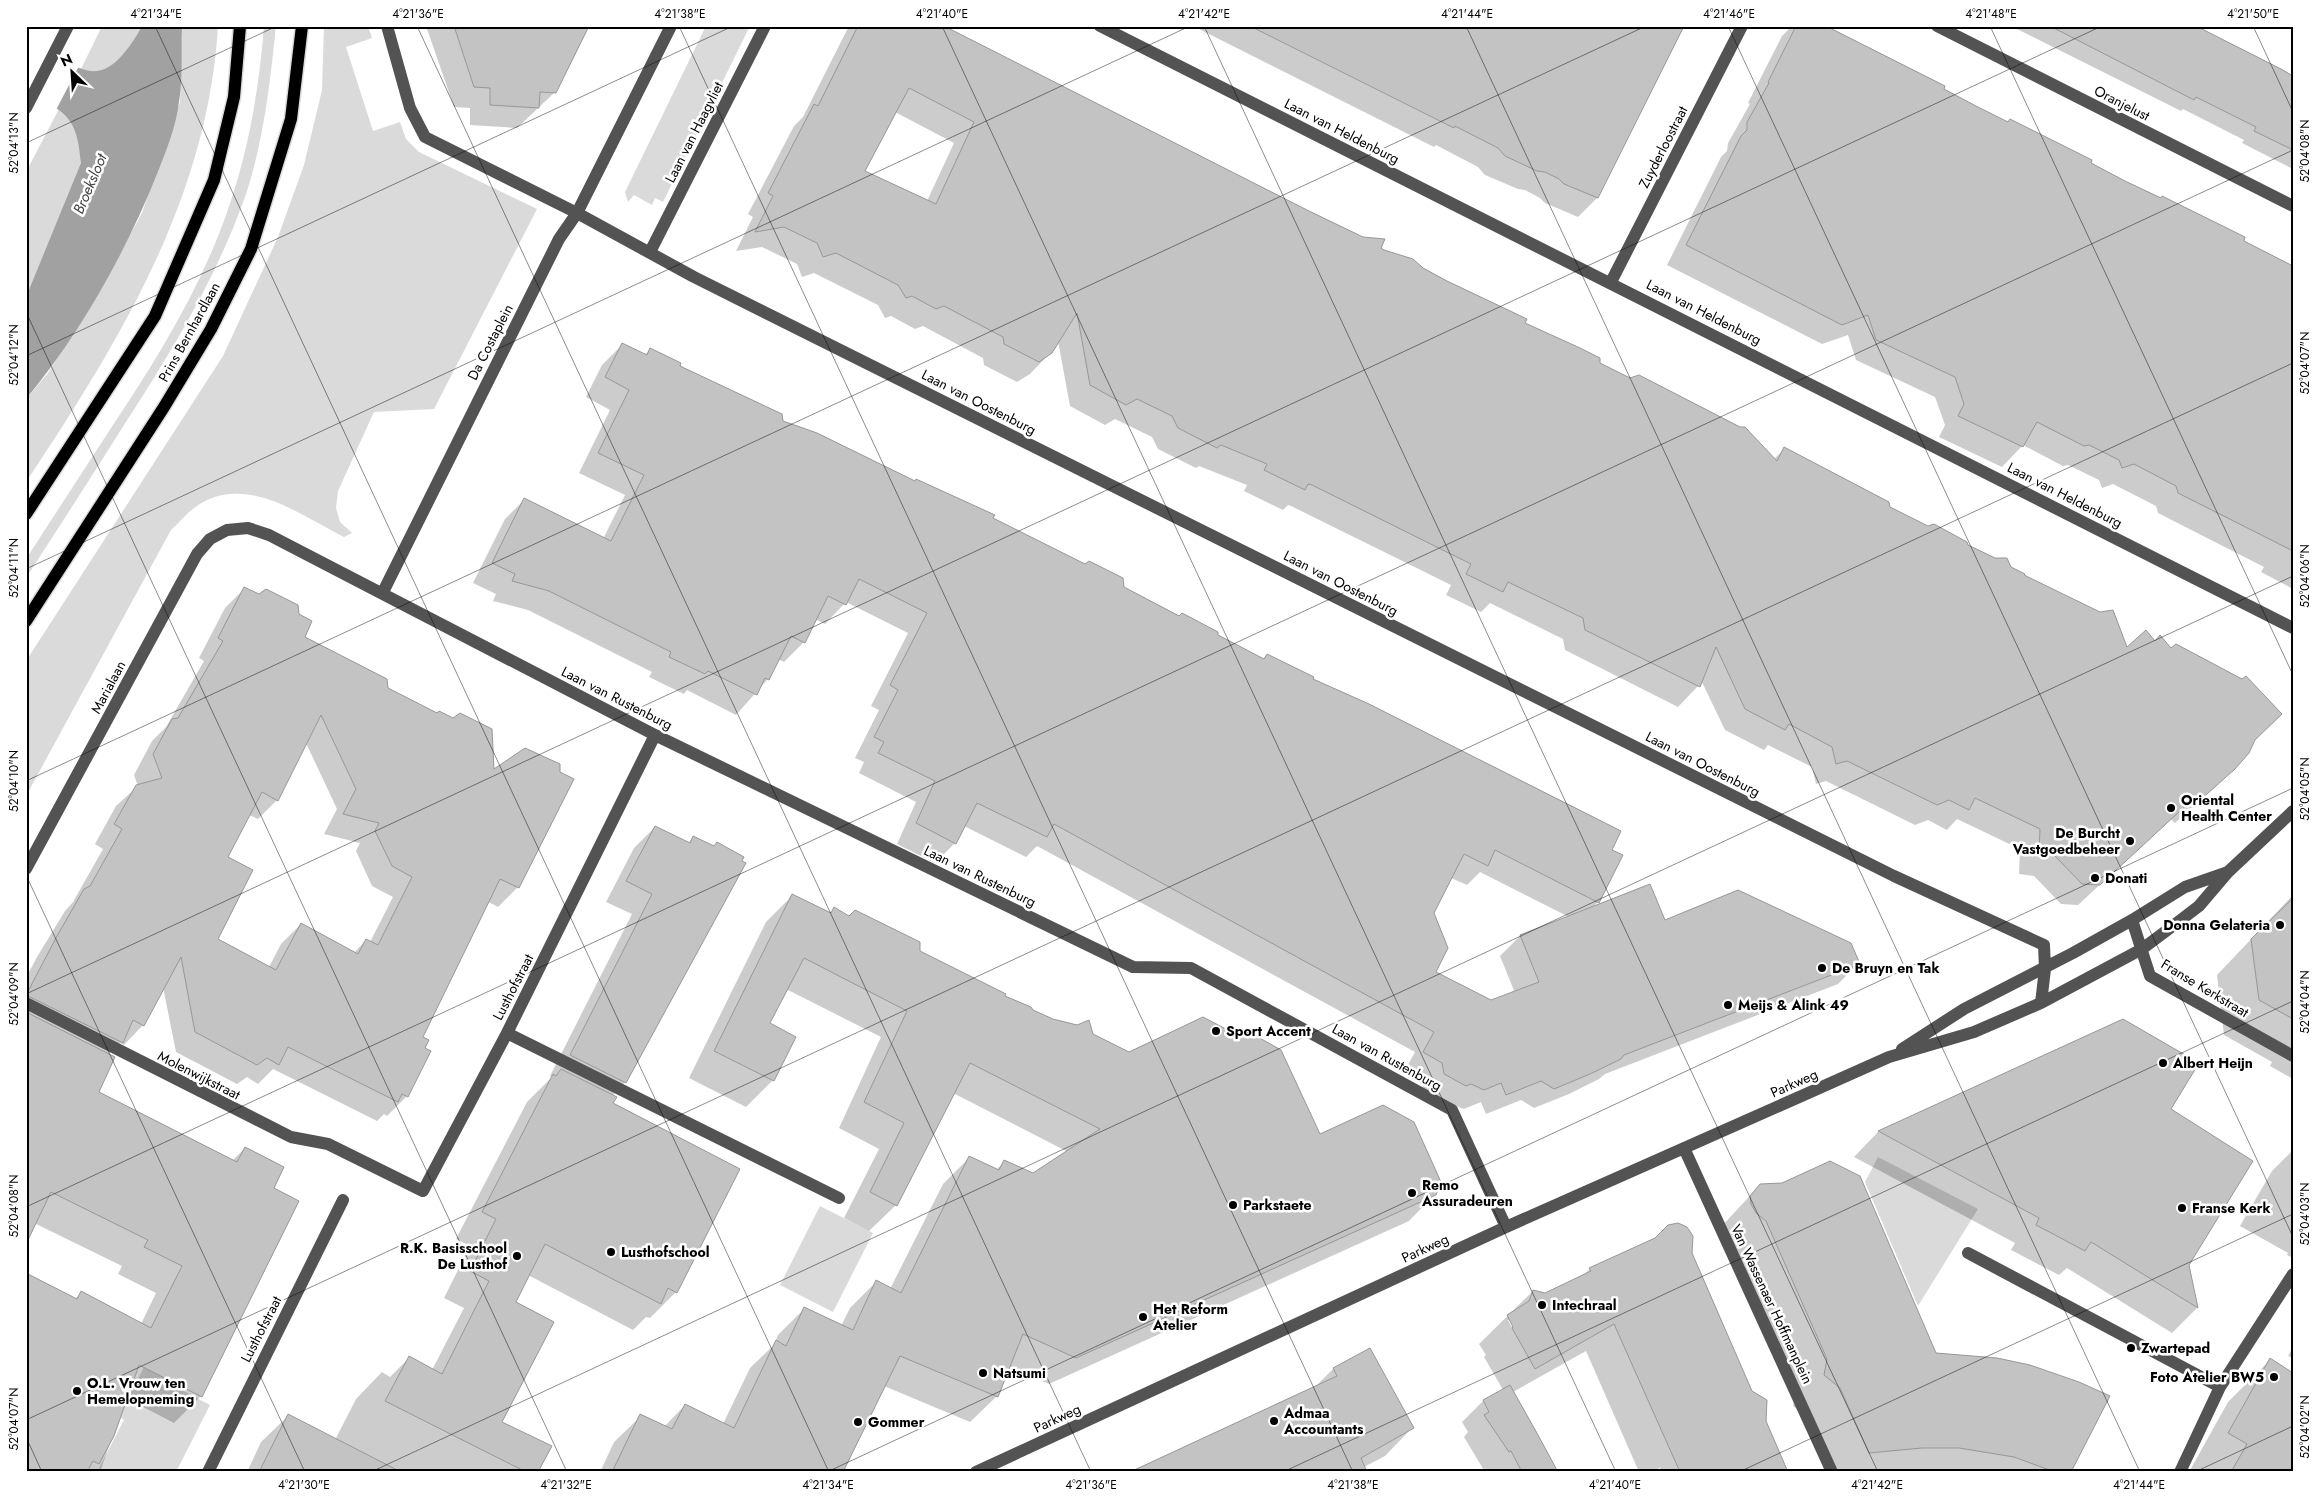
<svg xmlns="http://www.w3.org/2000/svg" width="2319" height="1498" viewBox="0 0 2319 1498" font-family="Jost,sans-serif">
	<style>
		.green { fill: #dadada }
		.water { fill: #a1a1a1 }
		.pier { fill: #fff }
		.shadow { fill: #0003; fill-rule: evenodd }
		.building { fill: #c3c3c3; stroke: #979797; fill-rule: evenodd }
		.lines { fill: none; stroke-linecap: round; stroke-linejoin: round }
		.major-casing { stroke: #dbdbdb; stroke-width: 15 }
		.minor { stroke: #535353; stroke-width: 12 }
		.major { stroke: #000; stroke-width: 12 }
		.ticks { fill: none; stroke: #000; stroke-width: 1; stroke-opacity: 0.45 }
		.poi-dot { fill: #000; stroke: #fff; stroke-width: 2 }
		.labels { text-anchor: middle; stroke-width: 5; stroke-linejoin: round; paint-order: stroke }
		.street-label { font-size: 14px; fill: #000; stroke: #fff }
		.poi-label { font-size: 14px; font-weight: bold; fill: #000; stroke: #fff; text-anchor: start }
		.water-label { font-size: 15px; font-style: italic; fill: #424242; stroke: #fff }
		.neatline { fill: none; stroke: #000; stroke-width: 2 }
		.ticks-label { font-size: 12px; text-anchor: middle; fill: #000 }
	</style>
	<rect width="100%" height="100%" fill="#fff"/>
	<!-- green -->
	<path class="green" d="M102,26H142C133,42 117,70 96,73C91,73 85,71 80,71Z
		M182,26H218C208,198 119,342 26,482V399L48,373L101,288L142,213L180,102Z
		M264,26H276C270,83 264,139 246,194C217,277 172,351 124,425C92,476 59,527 26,578V559C55,514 84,470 113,425C157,359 199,291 226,215C248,154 259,90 264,26Z
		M324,26H368L372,38L346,47L373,131L400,122L406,139L419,152L537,209L434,409L374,412L338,491L336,508L340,522L352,533L344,537C300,515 243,471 194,508C186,514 179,523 171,530L26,796V661L223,356L278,237L304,165L322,90Z
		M706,26H750L663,202L655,198L652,205L634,195L628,202L625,192Z
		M59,109C78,125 79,138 82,163L26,297V172Z
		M1878,1157L1978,1209L1918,1306L1865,1182Z
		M820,1206L873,1233L833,1312L780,1285Z
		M148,1359L181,1375L176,1387L210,1405L176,1472H97L124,1420L119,1416Z"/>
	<!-- water -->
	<path class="water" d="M142,26H182C181,51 183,78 179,102C176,127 166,151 157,174C126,252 80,334 26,399V297L81,163C77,115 66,113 26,91V33C80,70 101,99 142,26Z"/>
	<!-- pier -->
	<path class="pier" d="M30,32L79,66L56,110L26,94V39Z"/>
	<!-- shadow -->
	<path class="shadow" d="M426,26H588L555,92L517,128L470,125V108L454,107Z
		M849,26H940L1422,269L1774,459L1784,449L1889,508L2010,568L2126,649L2253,741L2234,768L2175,823L2171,819L2078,905L2061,904L2034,876L2019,874L2020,849L1957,819L1947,830L1928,820L1915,825L1826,781L1816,784L1812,767L1768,745L1764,750L1725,730L1701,680L1698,686L1678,707L1565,650L1563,639L1490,603L1481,612L1446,595L1451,585L1291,506L1288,505L1283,510L1244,491L1247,485L1199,466L1196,468L1158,449L1152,437L1115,419L1105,425L1070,406L1058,341L1051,352L1030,374L1017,382L984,365L983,358L923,326L915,329L891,316L885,318L878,305L814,273L802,277L797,264L762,247L736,251L753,217L748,214L794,126L803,117ZM895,112L954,143L927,201L864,171Z
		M1193,26H1684L1597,198L1578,217L1545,203L1540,198L1525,190L1518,189L1485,175L1478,167L1436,145L1434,147Z
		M1792,26H1824L1942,90L2293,267V589L2261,572L2264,567L2158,513L2156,506L2113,484L2102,488L2099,480L2068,465L2063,466L2023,445L2002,467L1939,437L1945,425L1935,397L1856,360L1848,335L1822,344L1667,265L1721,157L1727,151L1728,143L1750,104L1748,103L1782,36Z
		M2011,26H2198L2196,30L2293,77V169L2242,143L2244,140L2183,109L2181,111Z
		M622,345L644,356L650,349L678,367L782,422L992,519L1263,659L1267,655L1610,850L1598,902L1592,908L1664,921L1858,964L1838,984L1605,1074L1599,1079L1569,1094L1534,1108L1521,1100L1486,1114L1481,1102L1464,1109L1425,1094L1422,1083L1404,1072L1415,1052L1037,846L1026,857L964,826L955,843L935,863L897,844L916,802L859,773L864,762L855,758L879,710L871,706L908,633L846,602L825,624L815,619L804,642L784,662L778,659L768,679L736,715L687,690L684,694L649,677L652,672L528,610L493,601L496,594L473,583L505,519L525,499L603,539L625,495L579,473L610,410L586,397L602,365ZM1480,872L1569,917L1520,936L1500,956L1515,993L1491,1002L1435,972L1433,913L1451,878L1467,885Z
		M245,588L303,637L386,688L493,772L518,887L498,907L487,901L421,1037L407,1096L387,1116L384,1114L377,1121L273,1069L258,1084L247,1077L237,1084L176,1052L163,987L143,1025L124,1045L120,1043L108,1055L97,1092L232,1161L245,1148L272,1188L201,1396L174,1423L126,1398L100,1472H26L75,1299L81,1293L141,1324L156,1293L118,1274L122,1266L32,1222L26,1233V978L37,957L65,911L73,902L103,849L95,844L116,806L138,786L134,775L152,741L166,727L204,661L199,658L225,608ZM306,743L337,809L324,834L360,843L356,851L372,886L393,897L370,942L366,940L354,953L301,924L281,944L269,967L216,940L227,858L249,815L258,819L277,800Z
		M655,827L687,844L693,838L625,1082L612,1096L611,1103L676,1292L650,1318L646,1317L633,1330L528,1275L514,1303L500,1422L538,1469L545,1472H247L261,1442L288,1416L335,1440L356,1399L382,1372L390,1377L409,1358L432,1370L464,1308L444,1298L470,1246L456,1239L527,1102L552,1077L550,1076L632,914L606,902L634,848Z
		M2293,895V1079L2270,1066L2272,1062L2224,1035L2217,975Z
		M792,896L829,913L834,909L1032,1011L1092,1035L1129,1054L1319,1136L1435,1194L1409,1221L1049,1384L1009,1366L997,1396L970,1422L884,1386L842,1472H600L614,1442L641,1416L664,1427L685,1405L723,1424L750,1368L774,1345L778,1335L804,1309L841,1326L850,1308L876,1282L890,1289L943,1184L969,1158L996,1170L1005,1161L1033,1174L1068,1152L953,1093L896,1205L869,1231L844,1218L879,1149L839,1128L881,1037L786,989L768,1024L795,1037L773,1080L746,1107L689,1078L766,922Z
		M2123,1021L2197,1308L2172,1333L2067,1268L2059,1275L2011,1250L2015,1243L1854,1157L1878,1132Z
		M2293,1150V1258L2287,1255L2288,1253L2240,1226L2272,1171Z
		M1760,1185L1935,1355L2070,1472H1833L1809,1419L1793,1406L1797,1390L1720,1228Z
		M1691,1254L1787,1472H1658L1661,1467L1652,1472H1639L1586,1351L1513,1392L1557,1472H1485L1464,1437L1468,1432L1462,1422L1483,1401L1503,1390L1484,1357L1486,1355L1479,1344L1533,1291L1545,1294L1581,1277L1590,1269ZM1508,1320H1511L1515,1333Z
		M2293,1347V1358L2288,1356Z
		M1369,1350L1412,1428L1385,1456L1364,1467L1366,1472H1130L1315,1387L1333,1369Z
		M2270,1360L2293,1472H2189L2228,1402Z"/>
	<!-- building -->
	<path class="building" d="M454,26H589L556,93L540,92L539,108L490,105V88L474,87Z
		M858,26H944L1309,211L1363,237L1385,239L1381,248L1384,250L1413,259L1423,268L1447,281L1527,319L1525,323L1580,348L1600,358V363L1630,378L1639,375L1740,427H1745L1777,461L1784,447L1889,502L1890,507L1928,526L1934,524L1967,542L1968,545L1995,558H2007L2011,567L2025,574L2024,575L2100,612L2113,610L2127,647L2146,630L2155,641L2160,635L2171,648L2176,644L2242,679L2246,676L2282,714L2255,740L2249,753L2235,769L2197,803L2193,799L2100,885L2082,884L2054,855L2039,854L2040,829L1975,798L1969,810L1949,800L1937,805L1847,761L1836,764L1832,747L1789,724L1785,730L1745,709L1716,647L1700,687L1585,630L1583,618L1508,582L1503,592L1466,574L1471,564L1312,485L1308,484L1305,490L1264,470L1267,464L1221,445L1217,448L1178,428L1172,416L1137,399L1126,405L1090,385L1077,313L1052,353L1039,362L1004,344L1003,337L944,306L936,309L912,296L906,298L898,285L836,253L823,257L817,243L784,227L755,232L773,196L768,193L814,104L818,106ZM909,88L974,122L936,204L865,171Z
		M1250,26H1684L1598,198L1564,184L1559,179L1545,172L1537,171L1505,156L1498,148L1455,126L1454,128Z
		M1796,26H1826L1945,86L1944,89L1976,106L2008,122L2010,119L2092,160L2091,163L2125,181L2161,198L2162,196L2245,237L2244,241L2293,266V551L2178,493L2176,486L2134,464L2122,468L2119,460L2089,445L2084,446L2037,422L2023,447L1958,416L1964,404L1955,377L1876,340L1868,315L1842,325L1686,245L1741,136L1747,130V122L1769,83L1768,82Z
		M2050,26H2196L2281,69L2293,76V150L2254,131L2256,127L2196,97L2194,100Z
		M622,343L647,355L650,348L681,363L680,366L782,414L783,421L817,433L915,481L916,479L995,515L993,518L1085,564L1089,561L1123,578L1124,587L1179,616L1182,613L1218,632V635L1264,659L1267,654L1314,677L1313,679L1369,704L1621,831L1612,850L1623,855L1599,903L1495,850L1488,866L1464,854L1434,913L1448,948L1436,972L1491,1000L1539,982L1520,935L1650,884L1665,920L1738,890L1851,943L1860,964L1624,1055L1621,1059L1590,1074L1554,1089L1541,1081L1506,1095L1501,1083L1484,1090L1471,1084L1466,1086L1444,1074L1442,1063L1423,1052L1434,1032L1054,824L1047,837L977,803L956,844L916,823L935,781L878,753L884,742L874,737L898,690L890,685L927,613L859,579L846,605L828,596L805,643L791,636L769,680L765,678L757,695L708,671L705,674L669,657L671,652L549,591L512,581L515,574L492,563L524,498L611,541L644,475L598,453L629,390L605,377Z
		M244,587L259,594L266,589L298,605L299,614L312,621L305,637L387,679L388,688L437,713L439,711L453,718L460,713L492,729L494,769L525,748L560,764V772L574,779L519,888L500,879L423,1037L429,1040L425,1048L431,1051L408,1097L402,1094L398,1102L288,1047L279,1065L267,1058L257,1065L195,1032L181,957L144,1026L133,1020L123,1043L26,995L57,936L84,889L90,886L122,829L114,824L136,785L162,778L153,754L172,719L178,718L223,641L218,638ZM321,715L356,789L343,814L379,823L375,831L392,866L412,877L378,945L366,939L358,954L301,923L276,970L218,939L253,870L228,857L262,792L278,801Z
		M655,826L690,843L693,836L714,846L717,842L744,857L742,861L746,863L626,1083L570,1055L652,894L626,881Z
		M792,894L831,913L834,907L849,916L855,910L920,942V951L1006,994L1005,996L1031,1007L1033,1010L1053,1019L1077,1025L1089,1020L1093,1034L1129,1052L1203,1017L1239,1036L1249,1032L1281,1050L1320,1134L1383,1105L1414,1122L1441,1182L1436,1195L1076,1358L1023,1334L998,1397L900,1356L843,1472H612L640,1414L672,1429L685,1404L734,1428L776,1340L786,1346L804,1307L853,1330L876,1280L901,1293L969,1156L999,1170L1004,1160L1033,1173L1100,1129L970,1063L897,1206L870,1192L904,1123L864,1102L907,1011L804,958L770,1023L796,1037L774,1081L714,1051Z
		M2293,898V1019L2259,1000L2251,939Z
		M26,1012L115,1057L99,1092L237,1162L245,1147L284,1167L274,1188L299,1201L202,1397L139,1365L114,1436L99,1464L93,1461L87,1472H26V1273L77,1299L81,1291L151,1328L182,1266L144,1247L148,1240L51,1192L26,1244Z
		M2123,1019L2199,1063L2171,1109L2253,1161L2189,1265L2198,1308L2091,1242L2085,1251L2055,1235L2036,1225L2039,1218L1878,1131Z
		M561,1069L617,1097L613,1103L740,1169L677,1293L668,1288L661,1304L545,1244L516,1302L554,1322L502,1422L552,1446L538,1472H526L385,1401L409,1356L442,1374L489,1281L470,1271L496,1219L482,1212L553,1074L556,1076Z
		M1830,1161L1860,1176L1936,1353L1997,1358L2030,1365L2079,1382L2110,1396L2071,1472H2055L2014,1457L1959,1448H1922L1869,1453L1840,1388L1824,1375L1827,1359L1766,1221L1756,1213L1751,1204L1750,1196L1760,1184L1782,1183Z
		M1678,1223L1687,1227L1693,1236L1692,1253L1752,1391L1767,1400L1766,1421L1788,1472H1680L1614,1324L1535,1369L1512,1328L1513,1327L1507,1315L1529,1301L1533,1290L1545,1293L1591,1271L1589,1268L1655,1238L1668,1225Z
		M1370,1348L1414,1428L1361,1458L1367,1472H1130L1337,1376L1333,1368Z
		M2270,1358L2293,1373V1472H2231L2247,1444L2228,1433Z
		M1510,1385L1538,1435L1558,1472H1522L1511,1451L1509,1452L1484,1415L1489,1412L1483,1400Z
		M288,1414L401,1472H259Z"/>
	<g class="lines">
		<defs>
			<path id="major" d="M26,514L155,316L214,180L234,97L240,26
				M26,621L164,407L211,329L251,249L291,119L302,26"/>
		</defs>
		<!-- major casing -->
		<use href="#major" class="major-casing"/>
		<!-- minor -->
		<path class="minor" d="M387,26L410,108L425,137L577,213L694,277L1894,876L2044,945L2045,969L2041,1003
			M1100,26L2293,628
			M1937,26L2293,206
			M26,108L68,26
			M650,252L765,26
			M1611,282L1742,26
			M383,592L559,239L577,213L671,26
			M26,869L197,554L210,539L227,530L248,528L269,535L655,735L1133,967L1191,968L1452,1110L1506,1227
			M2132,920L2150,976L2293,1056
			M26,1003L291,1137L328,1144L423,1191L507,1033L655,735
			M507,1033L839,1198
			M1902,1049L1964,1009L2073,953L2132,920L2185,887L2228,872
			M1684,1148L1832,1472
			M1968,1253L2220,1387
			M208,1472L343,1200
			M976,1472L1506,1227L1806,1094L1889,1057L1974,1032L2041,1003L2142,949L2182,919L2199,906L2228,872L2293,811
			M2180,1472L2220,1387L2293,1274"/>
		<!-- major -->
		<use href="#major" class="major"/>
	</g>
	<!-- ticks -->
	<path class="ticks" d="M155,26L829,1472M417,26L1091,1472M679,26L1353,1472M942,26L1616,1472M1204,26L1878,1472M1466,26L2140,1472M1728,26L2293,1237M1990,26L2293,675M2253,26L2293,112M26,143L277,26M26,312L567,1472M26,356L733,26M26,569L1190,26M26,781L1646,26M26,875L305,1472M26,994L2102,26M26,1207L2293,150M26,1420L2293,363M26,1437L42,1472M371,1472L2293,576M827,1472L2293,788M1283,1472L2293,1001M1739,1472L2293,1214M2195,1472L2293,1426"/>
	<!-- markers -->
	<g class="poi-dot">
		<circle cx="2171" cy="808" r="5"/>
		<circle cx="2130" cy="841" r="5"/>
		<circle cx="2095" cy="878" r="5"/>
		<circle cx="2280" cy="925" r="5"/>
		<circle cx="1822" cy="968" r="5"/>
		<circle cx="1728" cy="1005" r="5"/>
		<circle cx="1216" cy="1031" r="5"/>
		<circle cx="2163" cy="1063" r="5"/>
		<circle cx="1412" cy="1193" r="5"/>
		<circle cx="1233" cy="1205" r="5"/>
		<circle cx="2182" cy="1208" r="5"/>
		<circle cx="611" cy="1252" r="5"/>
		<circle cx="517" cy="1256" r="5"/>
		<circle cx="1542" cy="1305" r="5"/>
		<circle cx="1143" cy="1317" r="5"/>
		<circle cx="2131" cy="1348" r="5"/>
		<circle cx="983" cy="1373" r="5"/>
		<circle cx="2274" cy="1377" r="5"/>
		<circle cx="77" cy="1391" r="5"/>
		<circle cx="1274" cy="1421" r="5"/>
		<circle cx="858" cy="1422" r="5"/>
	</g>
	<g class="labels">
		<!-- street labels -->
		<g class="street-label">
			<text transform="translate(2122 103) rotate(27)" y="5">Oranjelust</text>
			<text transform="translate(1342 131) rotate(27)" y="5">Laan van Heldenburg</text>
			<text transform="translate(694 132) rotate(-63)" y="5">Laan van Haagvliet</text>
			<text transform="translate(1663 147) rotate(-63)" y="5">Zuyderloostraat</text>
			<text transform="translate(1704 312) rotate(27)" y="5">Laan van Heldenburg</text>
			<text transform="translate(189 332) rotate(-61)" y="5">Prins Bernhardlaan</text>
			<text transform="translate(490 342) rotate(-63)" y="5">Da Costaplein</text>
			<text transform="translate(979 402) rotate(27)" y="5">Laan van Oostenburg</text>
			<text transform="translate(2065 495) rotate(27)" y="5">Laan van Heldenburg</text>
			<text transform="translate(1341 583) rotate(27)" y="5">Laan van Oostenburg</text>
			<text transform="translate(108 687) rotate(-62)" y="5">Marialaan</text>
			<text transform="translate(617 698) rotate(27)" y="5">Laan van Rustenburg</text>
			<text transform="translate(1703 764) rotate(27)" y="5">Laan van Oostenburg</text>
			<text transform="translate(980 876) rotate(26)" y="5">Laan van Rustenburg</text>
			<text transform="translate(513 987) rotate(-63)" y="5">Lusthofstraat</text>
			<text transform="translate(2205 988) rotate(31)" y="5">Franse Kerkstraat</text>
			<text transform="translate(1387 1057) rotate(29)" y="5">Laan van Rustenburg</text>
			<text transform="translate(199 1075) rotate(27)" y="5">Molenwijkstraat</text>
			<text transform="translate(1794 1083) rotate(-24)" y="5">Parkweg</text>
			<text transform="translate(1425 1248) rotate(-25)" y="5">Parkweg</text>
			<text transform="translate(1772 1304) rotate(65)" y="5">Van Wassenaer Hoffmanplein</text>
			<text transform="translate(261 1329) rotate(-63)" y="5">Lusthofstraat</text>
			<text transform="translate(1057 1418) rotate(-25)" y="5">Parkweg</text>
		</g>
		<!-- poi labels -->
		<g class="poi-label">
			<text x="2181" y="805">Oriental<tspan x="2181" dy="16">Health Center</tspan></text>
			<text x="2120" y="838" text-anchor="end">De Burcht<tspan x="2120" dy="16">Vastgoedbeheer</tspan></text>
			<text x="2105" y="883">Donati</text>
			<text x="2270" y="930" text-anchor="end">Donna Gelateria</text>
			<text x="1832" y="973">De Bruyn en Tak</text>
			<text x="1738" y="1010">Meijs &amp; Alink 49</text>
			<text x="1226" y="1036">Sport Accent</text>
			<text x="2173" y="1068">Albert Heijn</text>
			<text x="1422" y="1190">Remo<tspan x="1422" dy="16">Assuradeuren</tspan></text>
			<text x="1243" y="1210">Parkstaete</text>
			<text x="2192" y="1213">Franse Kerk</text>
			<text x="507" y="1253" text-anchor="end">R.K. Basisschool<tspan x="507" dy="16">De Lusthof</tspan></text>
			<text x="621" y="1257">Lusthofschool</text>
			<text x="1552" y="1310">Intechraal</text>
			<text x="1153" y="1314">Het Reform<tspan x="1153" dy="16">Atelier</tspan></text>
			<text x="2141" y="1353">Zwartepad</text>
			<text x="993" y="1378">Natsumi</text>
			<text x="2264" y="1382" text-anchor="end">Foto Atelier BW5</text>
			<text x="87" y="1388">O.L. Vrouw ten<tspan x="87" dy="16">Hemelopneming</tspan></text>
			<text x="1284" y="1418">Admaa<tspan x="1284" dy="16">Accountants</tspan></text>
			<text x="868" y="1427">Gommer</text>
		</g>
		<!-- water labels -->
		<g class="water-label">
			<text transform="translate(90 184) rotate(-67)" y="5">Broeksloot</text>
		</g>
	</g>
	<!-- border -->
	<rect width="2319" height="1498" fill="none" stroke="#ffffff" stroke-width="55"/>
	<!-- north arrow -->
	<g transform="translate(72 72) rotate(335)" stroke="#ffffff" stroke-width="4" paint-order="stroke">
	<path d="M0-4L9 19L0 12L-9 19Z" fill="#000000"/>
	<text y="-8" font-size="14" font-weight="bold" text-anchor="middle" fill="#000000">N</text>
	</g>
	<rect x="28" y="28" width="2264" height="1442" class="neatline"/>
	<g class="ticks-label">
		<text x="156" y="18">4°21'34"E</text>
		<text x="418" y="18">4°21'36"E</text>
		<text x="680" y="18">4°21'38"E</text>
		<text x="942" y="18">4°21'40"E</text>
		<text x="1204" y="18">4°21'42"E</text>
		<text x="1467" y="18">4°21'44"E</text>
		<text x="1729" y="18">4°21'46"E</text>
		<text x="1991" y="18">4°21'48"E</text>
		<text x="2253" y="18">4°21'50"E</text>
		<text transform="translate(14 143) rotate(-90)" y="4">52°04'13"N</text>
		<text transform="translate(2305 151) rotate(-90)" y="4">52°04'08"N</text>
		<text transform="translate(14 355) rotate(-90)" y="4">52°04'12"N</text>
		<text transform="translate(2305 363) rotate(-90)" y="4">52°04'07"N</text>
		<text transform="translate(14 568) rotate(-90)" y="4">52°04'11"N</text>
		<text transform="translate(2305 576) rotate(-90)" y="4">52°04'06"N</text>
		<text transform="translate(14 781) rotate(-90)" y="4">52°04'10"N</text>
		<text transform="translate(2305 789) rotate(-90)" y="4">52°04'05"N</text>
		<text transform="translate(14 994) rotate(-90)" y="4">52°04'09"N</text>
		<text transform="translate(2305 1002) rotate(-90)" y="4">52°04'04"N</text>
		<text transform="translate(14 1206) rotate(-90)" y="4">52°04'08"N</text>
		<text transform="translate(2305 1214) rotate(-90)" y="4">52°04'03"N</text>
		<text transform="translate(14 1419) rotate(-90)" y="4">52°04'07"N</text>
		<text transform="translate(2305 1427) rotate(-90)" y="4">52°04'02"N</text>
		<text x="304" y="1489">4°21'30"E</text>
		<text x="566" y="1489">4°21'32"E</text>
		<text x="828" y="1489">4°21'34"E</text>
		<text x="1091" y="1489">4°21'36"E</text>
		<text x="1353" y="1489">4°21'38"E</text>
		<text x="1615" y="1489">4°21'40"E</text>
		<text x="1877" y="1489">4°21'42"E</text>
		<text x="2139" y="1489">4°21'44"E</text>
	</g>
</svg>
